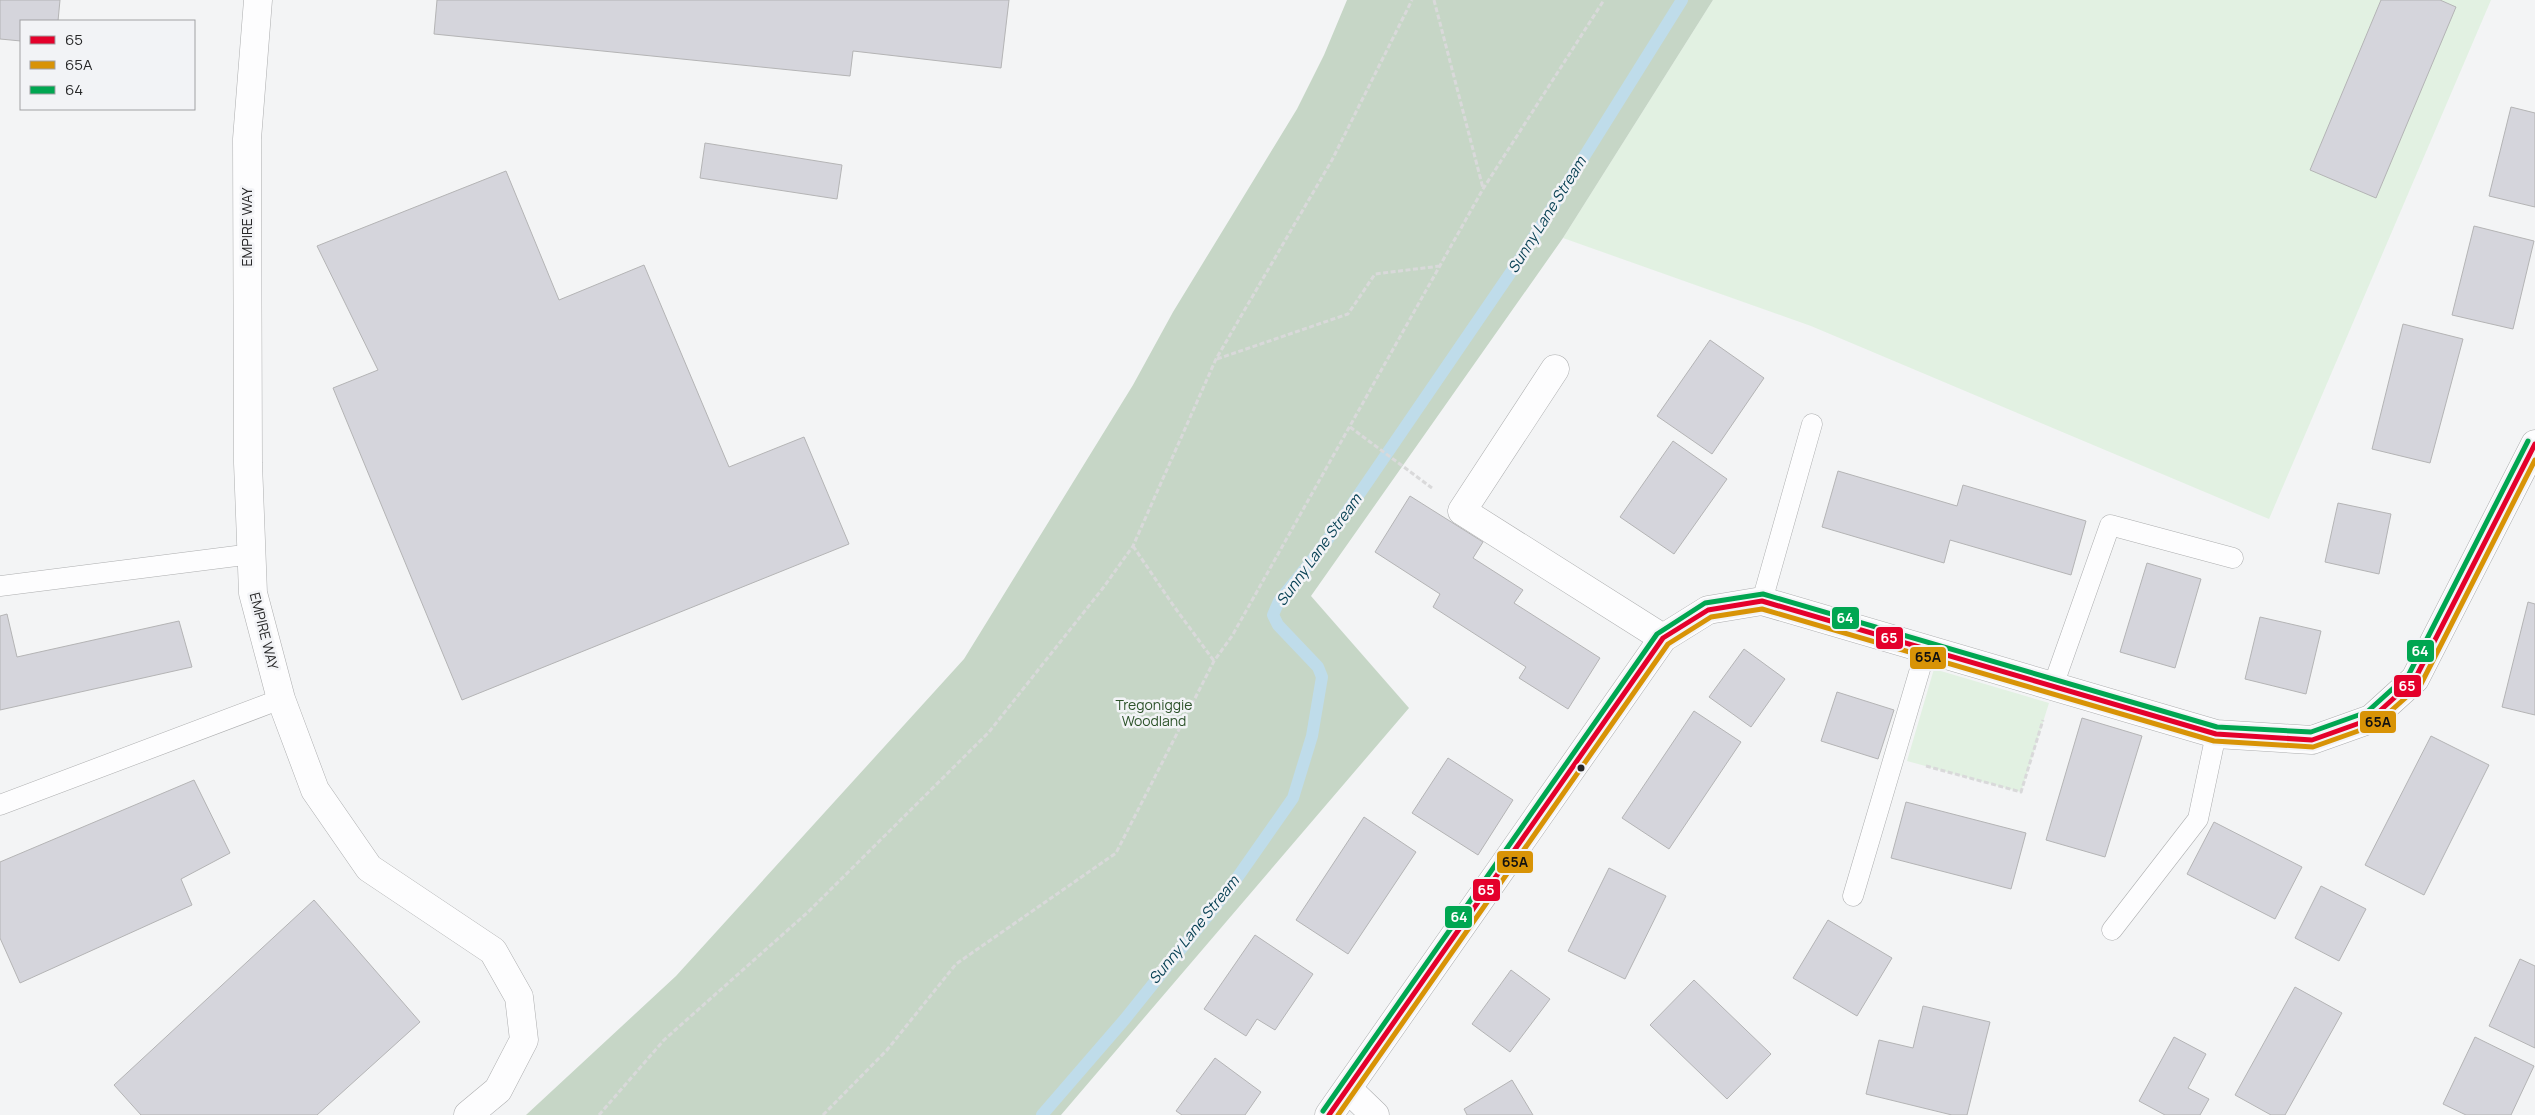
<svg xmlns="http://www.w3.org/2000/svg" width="2535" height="1115" viewBox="0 0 2535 1115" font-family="Manrope,sans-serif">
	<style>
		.green { fill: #e2f1e2 }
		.forest { fill: #c6d6c6 }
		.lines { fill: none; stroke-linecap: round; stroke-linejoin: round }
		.stream { stroke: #bfdcea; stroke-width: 12 }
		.building { fill: #d5d5dc; stroke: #b4b4b5 }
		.service-casing { stroke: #adaeaf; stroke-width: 21 }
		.minor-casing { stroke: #adaeaf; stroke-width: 29 }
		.path { stroke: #d9d9da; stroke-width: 3; stroke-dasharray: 5 2.5; stroke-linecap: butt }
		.service { stroke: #fdfdfe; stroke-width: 20 }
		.minor { stroke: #fdfdfe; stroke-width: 28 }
		.bus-1-casing { stroke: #f2f3f6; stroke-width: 9 }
		.bus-2-casing { stroke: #f2f3f6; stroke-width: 9 }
		.bus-3-casing { stroke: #f2f3f6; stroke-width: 9 }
		.bus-1 { stroke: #e4002b; stroke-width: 5 }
		.bus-2 { stroke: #d89306; stroke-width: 5 }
		.bus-3 { stroke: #00a651; stroke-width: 5 }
		.bus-dot { fill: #272728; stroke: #f2f3f6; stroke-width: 2 }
		.labels { text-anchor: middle; stroke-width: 5; stroke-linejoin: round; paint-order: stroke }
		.street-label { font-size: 14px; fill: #272728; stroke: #f2f3f6 }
		.park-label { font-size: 14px; fill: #2c5229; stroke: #f2f3f6 }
		.water-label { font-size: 15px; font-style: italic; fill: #043e52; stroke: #f2f3f6 }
		.line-badge { stroke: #f2f3f6; stroke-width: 2 }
		.badge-label { font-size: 14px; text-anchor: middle; font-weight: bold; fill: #fff }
		.pale-badge-label { font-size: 14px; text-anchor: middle; font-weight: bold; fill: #111 }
	</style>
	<rect width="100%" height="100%" fill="#f3f4f5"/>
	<!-- green -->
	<path class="green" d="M1713,0H2491L2269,519L1811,326L1563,238Z
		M1934,669L2049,703L2021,792L1907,761Z"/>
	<!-- forest -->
	<path class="forest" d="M1347,0H1713L1563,238L1311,596L1409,708L1061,1115H526L676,976L964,659L1133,385L1173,312L1297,109L1324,55Z"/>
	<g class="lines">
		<!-- stream -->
		<path class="stream" d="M1042,1115L1125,1019L1230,888L1293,798L1312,736L1322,677L1318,667L1278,625L1273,615L1279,601L1321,549L1362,490L1522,256L1682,0"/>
	</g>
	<!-- building -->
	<path class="building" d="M0,0H60L58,21H21V41L0,39Z
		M437,0H1009L1001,68L853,51L850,76L434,34Z
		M2381,0H2440L2456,7L2376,198L2310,170Z
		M2511,107L2535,113V207L2489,196Z
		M705,143L842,165L837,199L700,178Z
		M506,171L559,300L644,265L729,467L804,437L849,544L462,700L333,388L378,370L317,246Z
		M2474,226L2534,241L2513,329L2452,315Z
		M2403,324L2463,339L2430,463L2372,449Z
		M1710,340L1764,378L1712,454L1657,416Z
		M1673,441L1727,479L1674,554L1620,517Z
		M1838,471L1957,506L1963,485L2086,521L2071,575L1950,540L1944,563L1822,527Z
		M1410,496L1483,542L1473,558L1523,590L1514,603L1600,658L1568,709L1519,678L1526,667L1433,607L1440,594L1375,552Z
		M2338,503L2391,514L2379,574L2325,562Z
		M2147,563L2201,579L2175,668L2120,652Z
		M2528,602L2535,604V715L2502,707Z
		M7,614L17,657L179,621L192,667L0,710V616Z
		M2260,617L2321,631L2306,694L2245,679Z
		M1744,649L1785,679L1751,727L1709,697Z
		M1837,692L1894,710L1878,759L1821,741Z
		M1694,711L1741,742L1669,849L1622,818Z
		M2082,718L2142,736L2105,857L2046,840Z
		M2431,736L2489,765L2424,895L2365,865Z
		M1448,758L1513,800L1478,855L1412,813Z
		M194,780L230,853L181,879L192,905L20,983L0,938V862Z
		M1906,802L2026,833L2011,889L1891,858Z
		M1364,817L1416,852L1348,954L1296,920Z
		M2214,822L2302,867L2275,919L2187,874Z
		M1609,868L1666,896L1625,979L1568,951Z
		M2321,886L2366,909L2339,961L2295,938Z
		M314,900L420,1022L317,1115H141L114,1085Z
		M1828,920L1892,958L1857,1016L1793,978Z
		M1255,935L1313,974L1275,1030L1257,1019L1246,1036L1204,1009Z
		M2520,959L2535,966V1048L2489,1026Z
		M1511,970L1550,999L1510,1052L1472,1024Z
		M1694,980L1771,1054L1727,1099L1650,1025Z
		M2295,987L2342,1013L2285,1115H2271L2235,1095Z
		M1923,1006L1990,1022L1967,1115H1952L1866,1094L1879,1040L1913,1048Z
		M2174,1037L2206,1054L2188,1088L2209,1099L2200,1115H2165L2139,1101Z
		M2475,1037L2534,1066L2511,1115H2466L2443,1104Z
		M1215,1058L1261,1092L1245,1115H1182L1176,1111Z
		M1512,1080L1533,1115H1467L1464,1109Z"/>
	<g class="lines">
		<defs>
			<path id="service" d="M0,586L252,554
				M1762,601L1812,424
				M2053,686L2110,525L2233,558
				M0,805L281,699
				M1853,896L1926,649
				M2112,930L2198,819L2216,734"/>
			<path id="minor" d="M258,0L247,139L248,463L253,593L281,699L315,790L369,868L493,951L519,997L524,1040L498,1090L468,1115
				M1555,369L1462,511L1663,638
				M1348,1089L1375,1115
				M1329,1115L1663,638L1708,610L1762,601L2216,734L2312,740L2371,719L2415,679L2535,444"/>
		</defs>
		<!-- service casing -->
		<use href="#service" class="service-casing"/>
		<!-- minor casing -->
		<use href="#minor" class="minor-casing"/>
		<!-- path -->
		<path class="path" d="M1434,0L1483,188
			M1217,359L1348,314L1375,274L1440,266
			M1350,427L1432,488
			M1133,546L1173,605L1214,661
			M1926,766L2021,792L2043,720
			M599,1115L664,1040L808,912L989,732L1103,588L1133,546L1216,359L1332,160L1412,0
			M823,1115L887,1050L956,964L1116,853L1214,661L1232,636L1483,189L1604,0"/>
		<!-- service -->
		<use href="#service" class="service"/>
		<!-- minor -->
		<use href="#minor" class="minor"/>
		<defs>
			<path id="bus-1" d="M1329,1115L1663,638L1708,610L1762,601L2216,734L2312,740L2371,719L2415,679L2535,444"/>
			<path id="bus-2" d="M1338,1115L1668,644L1711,617L1762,609L2214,741L2313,747L2375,725L2421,684L2535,460"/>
			<path id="bus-3" d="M1323,1111L1657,634L1705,603L1763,594L2217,727L2311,732L2367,712L2409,674L2528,441"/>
		</defs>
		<!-- bus-1 casing -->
		<use href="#bus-1" class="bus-1-casing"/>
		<!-- bus-2 casing -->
		<use href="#bus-2" class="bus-2-casing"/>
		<!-- bus-3 casing -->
		<use href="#bus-3" class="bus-3-casing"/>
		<!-- bus-1 -->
		<use href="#bus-1" class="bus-1"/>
		<!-- bus-2 -->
		<use href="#bus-2" class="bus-2"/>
		<!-- bus-3 -->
		<use href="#bus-3" class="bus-3"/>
	</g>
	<!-- markers -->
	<circle class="bus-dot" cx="1581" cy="768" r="4.5"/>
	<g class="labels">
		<!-- street labels -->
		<g class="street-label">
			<text transform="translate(247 227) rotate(-90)" y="5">EMPIRE WAY</text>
			<text transform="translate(264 631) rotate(76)" y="5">EMPIRE WAY</text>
		</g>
		<!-- park labels -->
		<g class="park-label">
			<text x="1154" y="710">Tregoniggie<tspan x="1154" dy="16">Woodland</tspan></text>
		</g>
		<!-- water labels -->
		<g class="water-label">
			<text transform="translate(1547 215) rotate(-58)" y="5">Sunny Lane Stream</text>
			<text transform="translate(1319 550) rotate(-54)" y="5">Sunny Lane Stream</text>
			<text transform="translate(1194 930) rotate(-51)" y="5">Sunny Lane Stream</text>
		</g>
	</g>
	<g class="line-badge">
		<rect x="1831" y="606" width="29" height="24" rx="5" fill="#00a651"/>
		<rect x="1875" y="626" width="29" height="24" rx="5" fill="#e4002b"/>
		<rect x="2406" y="639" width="29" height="24" rx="5" fill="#00a651"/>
		<rect x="1909" y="646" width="38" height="24" rx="5" fill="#d89306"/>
		<rect x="2393" y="674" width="29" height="24" rx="5" fill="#e4002b"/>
		<rect x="2359" y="710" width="38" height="24" rx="5" fill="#d89306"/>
		<rect x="1496" y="850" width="38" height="24" rx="5" fill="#d89306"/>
		<rect x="1472" y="878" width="29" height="24" rx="5" fill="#e4002b"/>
		<rect x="1444" y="905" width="29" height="24" rx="5" fill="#00a651"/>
	</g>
	<g class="badge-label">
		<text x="1845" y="623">64</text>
		<text x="1889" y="643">65</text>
		<text x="2420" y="656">64</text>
		<text x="2407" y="691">65</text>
		<text x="1486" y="895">65</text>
		<text x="1459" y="922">64</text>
	</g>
	<g class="pale-badge-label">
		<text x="1928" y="662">65A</text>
		<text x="2378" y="727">65A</text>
		<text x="1515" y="867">65A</text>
	</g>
	<!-- legend -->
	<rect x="20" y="20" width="175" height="90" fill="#f2f3f6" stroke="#a1a1a4"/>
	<rect x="30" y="36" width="25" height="8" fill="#e4002b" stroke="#a1a1a4"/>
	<text x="65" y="45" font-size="15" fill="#272728">65</text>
	<rect x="30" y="61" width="25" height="8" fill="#d89306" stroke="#a1a1a4"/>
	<text x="65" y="70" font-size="15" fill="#272728">65A</text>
	<rect x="30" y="86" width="25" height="8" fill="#00a651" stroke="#a1a1a4"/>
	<text x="65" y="95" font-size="15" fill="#272728">64</text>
</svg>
